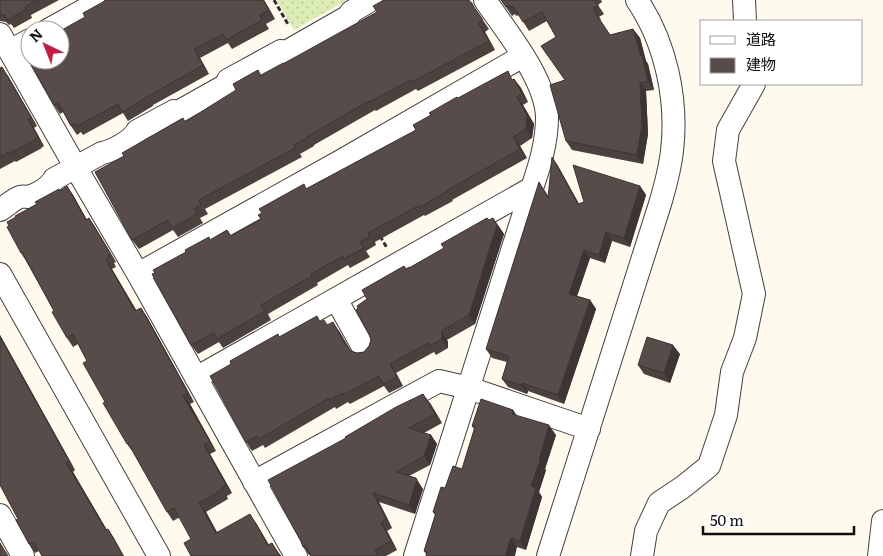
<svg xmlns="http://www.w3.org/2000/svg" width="883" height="556" viewBox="0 0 883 556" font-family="Literata,'Noto Sans JP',serif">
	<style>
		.park { fill: url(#park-dots) }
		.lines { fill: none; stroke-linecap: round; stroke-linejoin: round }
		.minor-casing { stroke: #414141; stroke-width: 24 }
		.path { stroke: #303030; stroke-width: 3; stroke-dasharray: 5 2.5; stroke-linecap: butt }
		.minor { stroke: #fff; stroke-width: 22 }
		.wall { fill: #4b413f }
		.shaded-wall { fill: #3d3533 }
		.building { fill: #574c49; stroke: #3d3533 }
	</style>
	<defs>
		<pattern id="park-dots" width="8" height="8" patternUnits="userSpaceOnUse" patternTransform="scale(1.25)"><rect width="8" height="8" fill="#dbecb5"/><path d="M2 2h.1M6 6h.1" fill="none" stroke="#bbc99a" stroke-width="1.8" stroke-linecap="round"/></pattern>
	</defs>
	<rect width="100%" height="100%" fill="#fff9ee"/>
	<!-- park -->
	<path class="park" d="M277,0H347L294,30Z"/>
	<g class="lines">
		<defs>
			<path id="minor" d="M744,0L745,21
				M48,30L102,0
				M0,34L76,168L138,274L296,556
				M10,51L30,40
				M0,210C7,206 12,200 20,197C24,196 24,197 28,197C37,195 50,187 54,179L102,153C112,151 132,141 137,131L174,111L178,112L226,85L228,80L281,51L286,52L349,16L351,12L371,0
				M0,274L159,556
				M138,274L339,162L523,56
				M336,299L364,349
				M196,378L532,188
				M254,482L439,381L469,388L589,429
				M0,515L23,556
				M415,556L532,188C540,165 547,142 547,117C546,79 506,31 485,0
				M548,556L660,204C665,187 670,169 672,151C678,100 666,43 637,0
				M642,556L646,531L659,503L683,487L709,466L726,415L732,372L745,338L754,294L724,161L728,130L754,84
				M879,556L883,521"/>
		</defs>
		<!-- minor casing -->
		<use href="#minor" class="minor-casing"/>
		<!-- path -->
		<path class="path" d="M274,0L289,26
			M380,236L387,248"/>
		<!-- minor -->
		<use href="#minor" class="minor"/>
	</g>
	<!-- wall -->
	<path class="wall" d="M0,0H59L31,15L32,18L14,28L11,24L9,25L6,22L0,21Z
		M264,0L275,19L266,24L269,29L232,49L228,43L200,58L209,74L153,105V106L128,121L123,113L83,135L81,132L77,135L71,126L63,112L60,114L54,105L85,17L103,2Z
		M501,0H601L602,2L598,5L604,14L599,17L601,19L600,20L610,35L633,29L640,38L646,61L648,64L654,90L646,91L648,134L643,164L572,150L566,141L565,80L556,37L547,21L529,31L519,15L516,16L515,14L512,16Z
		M472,2L474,7L489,29L485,32L495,50L418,91L416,89L376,111L375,110L314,145V146L300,154L302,157L205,209L208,214L200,218L203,223L178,237L173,230L139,249L132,240L124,156L185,122L262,76Z
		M0,67L8,76L37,126L34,128L44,146L41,148H42L16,162L15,161L0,169Z
		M514,79L521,88L528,102L523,105L534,124L532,138L520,146L527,158L452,200L453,201L425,216L424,215L375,242L376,245L366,251L370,257L350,268L348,265L317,283L318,285L268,314L271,320L223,348L219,342L198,354L191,345L211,239L227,230L231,236L261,219L307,188L416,130L431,115L458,98Z
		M552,157L558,166L579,204L640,186L646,195L630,247L612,241L605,263L590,258L577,296L590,300L596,309L564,404L528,391L527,394L508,387L502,379L507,362L492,358L486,349L539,182L549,197Z
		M67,186L73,195L87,220L89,218L95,227L116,262L114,263L116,267L112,269L136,310L141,308L147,317L194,402L190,404L216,451L210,454L232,493L227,496L228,499L206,512L217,532L256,523L269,545L272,543L281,556L191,539L180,517L173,521L167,512L133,452L127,444L105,402L87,361L78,344L73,347L67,338L54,311L26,261L21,253L9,226L16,217L37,204Z
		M493,218L504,234L475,324L447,340L448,342V348L436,355L434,352L396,373L403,386L389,393L384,386L350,404L348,402L336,409L335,407L265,448L263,445L252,451L246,442L231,364L279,337L321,322L339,331L351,351L357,353L364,352L369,346L371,340L369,334L358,308L367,299L406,269L409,268L444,248Z
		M0,335L75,470L73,472L107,530L114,538L39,551L35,553L29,544L18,519Z
		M680,354L670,383L644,374L638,365Z
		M430,403L442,423L424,433L431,435L437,444L430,465L409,476L423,489L415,514L379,502L392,528L387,531L397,550L386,556H311L310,555H309L303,547Z
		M513,410L517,416L556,435L545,469L546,470L539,492L542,497L526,550L517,547L426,554L424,551L435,515L433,512L445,488L462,469L474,429L472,426Z"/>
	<!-- shaded-wall -->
	<path class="shaded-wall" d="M263,0H264L275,19L269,10Z
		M478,23L485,32L495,50L489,41Z
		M633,29L640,38L646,61L648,64L654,90L648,81Z
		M194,49L200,58L209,74L203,65Z
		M2,67L8,76L37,126L31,117Z
		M514,79L521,88L528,102L522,94Z
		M640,83L646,91L648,134L643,164L637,155Z
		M517,97L523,105L534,124L532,138L526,129Z
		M28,119L34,128L44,146L38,137Z
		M513,137L520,146L527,158L520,149Z
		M552,157L558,166L584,213L578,204Z
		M67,186L73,195L92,229L86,220Z
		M640,186L646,195L630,247L624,238Z
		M89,218L95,227L116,262L110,253Z
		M493,218L504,234L475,324L469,315Z
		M606,232L612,241L605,263L599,255Z
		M584,250L590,258L575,302L569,294Z
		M106,260L112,269L142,320L135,311Z
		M590,300L596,309L564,404L558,395Z
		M141,308L147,317L194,402L188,393Z
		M333,322L339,331L353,355L346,346Z
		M441,331L448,342V348L442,339Z
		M0,335L75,470L69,461L0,337Z
		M673,345L680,354L670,383L664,373Z
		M390,364L396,373L403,386L397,377Z
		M522,383L528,391L527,394L521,385Z
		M423,394L430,403L442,423L435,414Z
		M183,396L190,404L216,451L210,442Z
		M513,410L519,419L512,414Z
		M549,425L556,435L545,469L546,470L539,492L542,497L526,550L520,541L531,486Z
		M431,435L437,444L430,465L424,456Z
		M204,445L210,454L232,493L226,485Z
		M66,463L73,472L112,539L106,530Z
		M416,478L423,489L415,514L409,505Z
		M373,493L379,502L392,528L386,519Z
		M199,503L206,512L222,542L216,533Z
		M250,514L256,523L274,554L268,545Z
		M381,523L387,531L397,550L391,541Z
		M108,529L114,538L124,556H123Z
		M511,538L517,547L515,556H505Z"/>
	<!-- building -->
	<path class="building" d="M0,0H37L25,7L26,9L8,20L5,15L3,16L0,14Z
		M105,0H263L269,10L260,15L262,20L226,40L223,34L194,49L203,65L147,97L122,112L118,104L77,126L75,123L71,126L58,102L54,105L25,53L29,51L28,49L30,48V60H60V31L85,17L83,13L103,2Z
		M384,0H469L483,20L478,23L489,41L412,82L410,80L370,102L369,101L308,136V137L294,145L295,148L199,200L201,205L194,209L197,214L172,228L168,220L132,240L95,172L124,156L122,153L183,118L185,122L236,90L233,84L258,70L261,76L377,12L373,6Z
		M501,0H594L598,6L593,8L595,10L594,11L610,35L633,29L641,56L642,55L648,81L640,83L642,125L637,155L566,141L550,85L565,80L541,46L556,37L542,12L523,22L513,6L510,7L509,5L506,7Z
		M2,67L31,117L28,119L38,137L35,139V140L10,153L9,152L0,157V68Z
		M508,71L512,80L514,79L522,94L517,97L527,115L526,129L513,137L520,149L446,191V192L419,208L418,206L368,233L370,236L360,242L364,248L344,259L343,256L311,274L312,276L261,305L265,311L217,339L214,333L191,345L152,274L155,273L153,270L186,252L185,250L209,237L210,240L227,230L231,236L261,219L258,215L262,213L259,209L304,184L306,189L416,130L413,125L431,115L429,113L457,97L458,98Z
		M552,157L578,204L584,202L573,165L640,186L624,238L606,232L599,255L584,250L569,294L590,300L558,395L522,383L521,385L502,379L509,356L486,349L539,182L548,198Z
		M67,186L86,220L89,218L110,253L108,255L109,258L106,260L135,311L141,308L188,393L183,396L210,442L204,445L226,485L221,488L222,490L199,503L216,533L250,514L268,545L272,543L278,554L281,556H191L184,543L191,539L174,508L167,512L128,443L127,444L103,403L105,402L83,363L87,361L73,334L67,338L52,312L54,311L22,252L21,253L7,227L9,226L7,222L16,217L15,216L37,204L35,202L59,189L60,191Z
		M487,218L489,220L493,218L497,225L469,315L441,331L442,333V339L430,346L428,343L390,364L397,377L383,384L379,376L343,395L342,393L330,400L329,398L259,439L257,436L246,442L210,376L231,364L230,361L278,334L279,337L317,316L320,322L324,320L327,325L333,322L346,346L351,351L357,353L364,352L369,346L371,340L369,334L356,310L358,308L357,306L367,299L362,290L404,266L406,269L409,267V268L444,248L441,244Z
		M0,337L69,461L66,463L106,530L108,529L123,556H42L34,542L29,544L16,520L18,519L0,485Z
		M647,337L673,345L664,373L638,365Z
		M423,394L435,414L409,428L431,435L424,456L396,472L416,478L417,480L409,505L373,493L386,519L381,523L391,541L375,550L378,556H311L305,545L303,547L301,541L268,480L346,438L345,437L396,407Z
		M481,399L513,410L512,414L549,425L539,461H540L531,486L536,488L520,541L511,538L505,556H426L427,552L424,551L436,513L433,512L441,487L445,488L453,466L462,469L475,427L472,426Z
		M0,543L8,556H0Z"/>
	<!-- legend -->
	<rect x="700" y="20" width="162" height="65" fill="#ffffff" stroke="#9f9f9f"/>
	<rect x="710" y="36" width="25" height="8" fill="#ffffff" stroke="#9f9f9f"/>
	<text x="746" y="45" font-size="15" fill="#0e0e0e">道路</text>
	<rect x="710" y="58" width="25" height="15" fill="#574c49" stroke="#9f9f9f"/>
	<text x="746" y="70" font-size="15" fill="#0e0e0e">建物</text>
	<!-- north arrow -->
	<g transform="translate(45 45) rotate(317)"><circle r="24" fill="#ffffff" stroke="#9f9f9f"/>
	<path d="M0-4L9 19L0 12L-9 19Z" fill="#c71c40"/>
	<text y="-8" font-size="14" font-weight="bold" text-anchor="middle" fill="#0e0e0e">N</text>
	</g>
	<!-- scale -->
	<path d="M703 526v8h151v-8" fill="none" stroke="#0e0e0e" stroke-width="2.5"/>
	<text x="710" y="526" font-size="15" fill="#0e0e0e" stroke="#ffffff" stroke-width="4" paint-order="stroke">50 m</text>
</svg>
